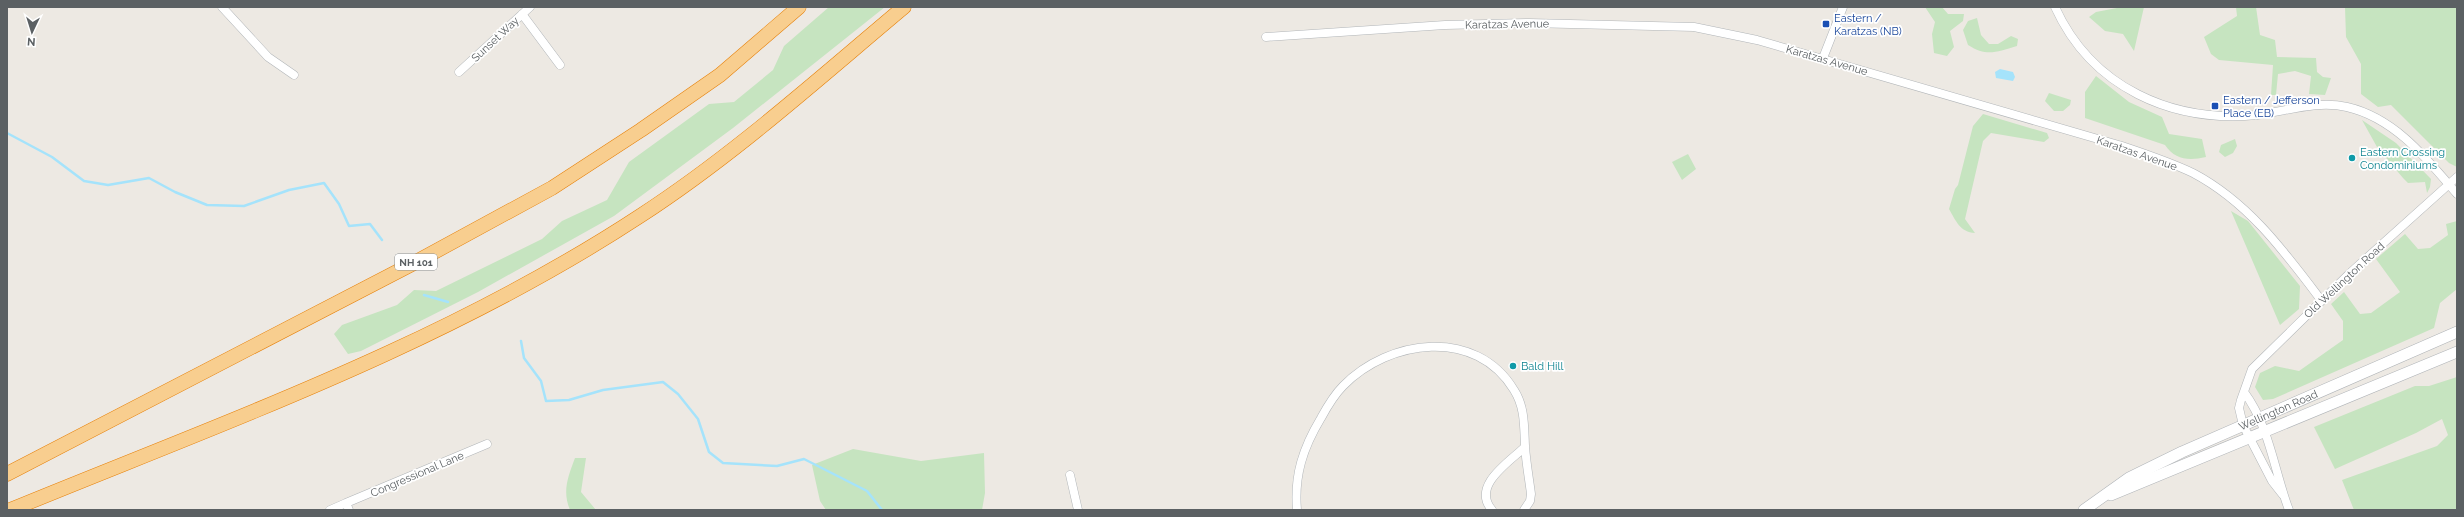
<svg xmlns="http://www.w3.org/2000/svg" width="2464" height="517" viewBox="0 0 2464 517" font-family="Raleway,sans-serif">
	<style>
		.green { fill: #c6e4c0 }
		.water { fill: #a5e3fb }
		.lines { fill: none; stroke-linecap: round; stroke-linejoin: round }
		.stream { stroke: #a5e3fb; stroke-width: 2.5 }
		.minor-casing { stroke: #b1b5b8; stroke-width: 9 }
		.secondary-casing { stroke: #b0b4b8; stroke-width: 12 }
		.motorway-casing { stroke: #e6810a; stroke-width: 15 }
		.minor { stroke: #fff; stroke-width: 8 }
		.secondary { stroke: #fff; stroke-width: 11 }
		.motorway { stroke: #f8ce8f; stroke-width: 14 }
		.transit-dot { fill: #1a4fb4; stroke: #fff; stroke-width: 1.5 }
		.culture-dot { fill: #0f9aa8; stroke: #fff; stroke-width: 1.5 }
		.labels { text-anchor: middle; stroke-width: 3.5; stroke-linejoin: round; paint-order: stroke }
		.shield { fill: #fff; stroke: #8c9092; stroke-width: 1 }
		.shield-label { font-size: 10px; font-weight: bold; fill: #5b6063 }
		.transit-label { font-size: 11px; fill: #164399; stroke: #fff; text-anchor: start }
		.street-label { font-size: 11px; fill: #5b6063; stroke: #fff }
		.culture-label { font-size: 11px; fill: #0d838f; stroke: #fff; text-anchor: start }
	</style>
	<rect width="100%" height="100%" fill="#ede9e3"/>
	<!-- green -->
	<path class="green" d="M829,7H885L733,128L614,216L478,292L361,351L348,354L334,334L342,325L397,305L414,290L436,291L542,239L562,221L607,200L629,162L709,104L734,102L773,70L784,46Z
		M1925,7H1942L1948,14H1964L1963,21L1950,31L1954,47L1947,56L1934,53L1932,34L1935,22Z
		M2122,7H2144L2134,51L2123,34L2105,31L2089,17L2096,12Z
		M2236,7H2256L2260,35L2275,40L2277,57L2316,58L2317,72L2323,77L2331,78L2325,95L2309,94L2311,76L2295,71L2278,74L2276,95H2271L2273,65L2219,60L2211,54L2204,37L2237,16Z
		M2345,7H2457V167L2449,163L2391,105L2378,107L2361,94V64L2346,37Z
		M1977,18L1981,35L1989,44H1998L2011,36L2018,39L2017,46C1996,52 1987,57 1968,45L1963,30L1968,21Z
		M2096,76L2129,102L2162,117L2169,134L2202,139L2206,157C2189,161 2175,160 2165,145L2085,118V92Z
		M2049,93L2071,100L2070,105L2063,111H2054L2045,101Z
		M1983,114L2047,133L2049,138L2044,142L1991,133L1983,141L1965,219L1975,233C1960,232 1956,221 1949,209L1955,189L1958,185L1973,126Z
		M2362,120L2396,143L2431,179L2430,187L2427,193L2425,182L2408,183L2403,178L2377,147Z
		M2235,139L2237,146L2233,153L2225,157L2219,152L2221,145Z
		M1688,154L1696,169L1682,180L1672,162Z
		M2231,211L2248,221L2300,286L2299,309L2280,325Z
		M2457,221V289L2440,303L2434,328L2273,399L2263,400L2255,387L2260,373L2275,366L2299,371L2343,340V321L2331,304L2344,292L2360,314L2371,313L2400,292L2376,259L2405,234L2418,249L2430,248L2448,235L2446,224Z
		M2457,377V510H2354L2342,480L2437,446L2448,435L2442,419L2416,433L2335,469L2314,427L2415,386H2429Z
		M853,449L921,461L984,453L985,493L982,510H826L820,501L812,465Z
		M575,458H586L581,492L596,510H570C562,491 568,477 575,458Z"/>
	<!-- water -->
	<path class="water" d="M2000,69L2013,72L2015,77L2013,81L1996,78L1995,72Z"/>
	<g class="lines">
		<!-- stream -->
		<path class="stream" d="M7,133L52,157L84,181L108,185L149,178L175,192L207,205L244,206L289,190L324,183L339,204L349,226L370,224L382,240
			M424,295L448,302
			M521,341L524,358L541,381L546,401L569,400L603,390L663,382L678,394L698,419L709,452L723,463L777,466L804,459L867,491L882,510"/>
		<defs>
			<path id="minor" d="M222,7L268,57L294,75
				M2055,7C2092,88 2172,123 2257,115C2288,111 2317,100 2347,107C2395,118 2427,159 2457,194
				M522,14L560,65
				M1266,37L1445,25L1529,23L1694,27L1757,40L2122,146C2146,154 2170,162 2193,173C2248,202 2284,251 2321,300
				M1823,58L1843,7
				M459,72L530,7
				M2244,392C2270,427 2274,471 2289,510
				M1070,475L1078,510
				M2283,495L2272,481L2243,425L2239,408L2241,400L2252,369L2350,273L2457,177
				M346,503L487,444
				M330,510L346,503L349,510
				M1297,510C1294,475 1303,448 1321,418C1327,407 1334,395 1343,386C1389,339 1476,327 1514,390C1525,407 1524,426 1525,446C1526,462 1529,478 1531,494L1530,501L1524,510
				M1492,510C1471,486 1509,462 1525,447"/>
			<g id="secondary">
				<path d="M2111,495L2457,352"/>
				<path id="s1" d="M2084,510L2129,478L2182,452L2457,332"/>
			</g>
			<path id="motorway" d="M7,474L414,263L552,188L641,130L720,75L799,7
				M10,510C224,422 445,344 640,216C734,155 818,79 904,7"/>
		</defs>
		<!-- minor casing -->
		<use href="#minor" class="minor-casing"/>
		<!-- secondary casing -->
		<use href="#secondary" class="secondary-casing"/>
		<!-- motorway casing -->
		<use href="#motorway" class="motorway-casing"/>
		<!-- minor -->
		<use href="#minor" class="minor"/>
		<!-- secondary -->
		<use href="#secondary" class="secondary"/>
		<!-- motorway -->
		<use href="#motorway" class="motorway"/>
	</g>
	<!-- markers -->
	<g class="transit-dot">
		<rect x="1822" y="20" width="8" height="8" rx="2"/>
		<rect x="2211" y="102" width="8" height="8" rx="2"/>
	</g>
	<g class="culture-dot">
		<circle cx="2352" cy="158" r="4"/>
		<circle cx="1513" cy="366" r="4"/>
	</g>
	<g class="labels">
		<!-- shield labels -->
		<rect class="shield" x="395" y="254" width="42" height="16" rx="3"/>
		<g class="shield-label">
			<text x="416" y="266">NH 101</text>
		</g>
		<!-- transit labels -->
		<g class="transit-label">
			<text x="1834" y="22">Eastern /<tspan x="1834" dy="13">Karatzas (NB)</tspan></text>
			<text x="2223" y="104">Eastern / Jefferson<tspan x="2223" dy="13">Place (EB)</tspan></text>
		</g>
		<!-- street labels -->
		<g class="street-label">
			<text transform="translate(1507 24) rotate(-1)" y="4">Karatzas Avenue</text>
			<text transform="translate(495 39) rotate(-43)" y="4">Sunset Way</text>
			<text transform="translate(1827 60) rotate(16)" y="4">Karatzas Avenue</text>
			<text transform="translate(2137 153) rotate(19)" y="4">Karatzas Avenue</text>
			<text transform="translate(2344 280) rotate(-43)" y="4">Old Wellington Road</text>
			<text dy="4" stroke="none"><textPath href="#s1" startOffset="219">Wellington Road</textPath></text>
			<text transform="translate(417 474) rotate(-23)" y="4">Congressional Lane</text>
		</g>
		<!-- culture labels -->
		<g class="culture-label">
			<text x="2360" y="156">Eastern Crossing<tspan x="2360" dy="13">Condominiums</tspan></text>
			<text x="1521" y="370">Bald Hill</text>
		</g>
	</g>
	<!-- border -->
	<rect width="2464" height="517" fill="none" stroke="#5b6063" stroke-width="16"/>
	<!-- north arrow -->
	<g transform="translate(32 32) rotate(184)" stroke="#ffffff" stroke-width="3" paint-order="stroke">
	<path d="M0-3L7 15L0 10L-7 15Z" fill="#5b6063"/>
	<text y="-6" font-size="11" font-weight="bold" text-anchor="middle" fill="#5b6063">N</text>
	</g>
</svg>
